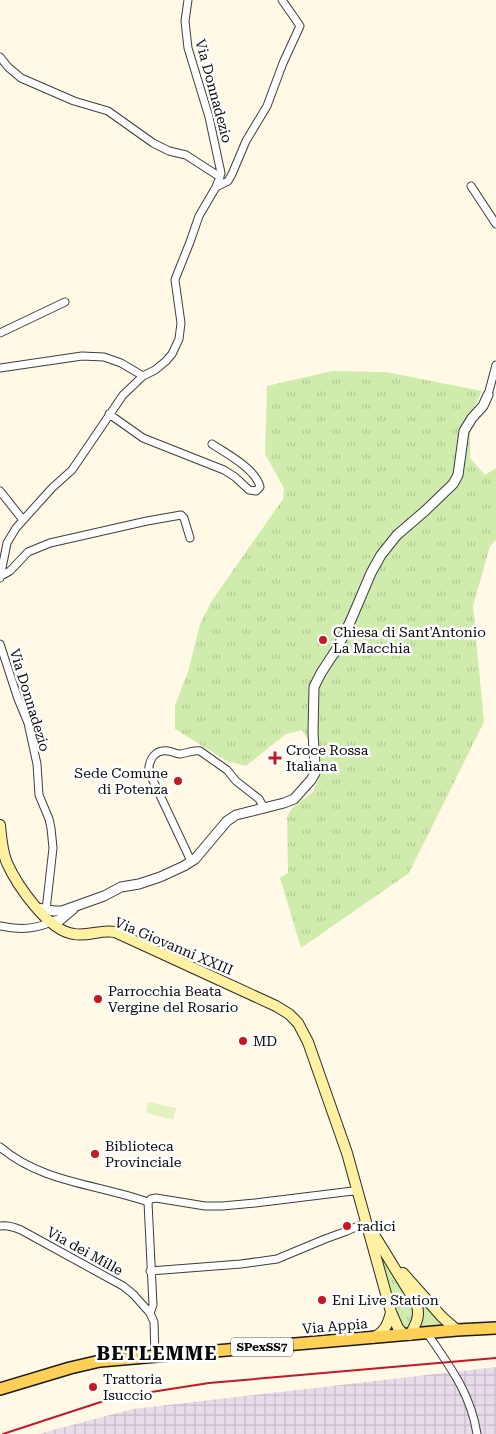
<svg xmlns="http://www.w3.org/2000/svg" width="496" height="1434" viewBox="0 0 496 1434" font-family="'Roboto Serif',serif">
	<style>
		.industrial { fill: url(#industrial-grid) }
		.grass { fill: url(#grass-tufts) }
		.pitch { fill: #e3f3c0 }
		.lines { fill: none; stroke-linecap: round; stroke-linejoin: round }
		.minor-casing { stroke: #3d3d3d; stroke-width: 9 }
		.tertiary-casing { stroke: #3d3d3d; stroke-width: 11 }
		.secondary-casing { stroke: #2c2c2c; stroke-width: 12 }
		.primary-casing { stroke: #1b1b1b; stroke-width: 14 }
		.minor { stroke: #fff; stroke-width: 7 }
		.tertiary { stroke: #fff; stroke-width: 9 }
		.secondary { stroke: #fff1a1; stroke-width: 10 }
		.primary { stroke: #ffcf56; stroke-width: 11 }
		.rail { stroke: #c51726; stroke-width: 2 }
		.poi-dot { fill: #c51726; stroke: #fff; stroke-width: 2 }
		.labels { text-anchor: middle; stroke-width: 5; stroke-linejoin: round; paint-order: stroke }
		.shield { fill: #fff; stroke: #545454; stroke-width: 1 }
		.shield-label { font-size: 12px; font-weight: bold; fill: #0a0a0a }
		.street-label { font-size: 14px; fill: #0a0a0a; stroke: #fff }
		.poi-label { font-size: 14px; fill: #0a0a0a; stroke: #fff; text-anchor: start }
		.district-label { font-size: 19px; font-weight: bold; letter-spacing: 1px; fill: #0a0a0a; stroke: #fff }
	</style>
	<defs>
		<pattern id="industrial-grid" width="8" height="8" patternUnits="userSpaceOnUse" patternTransform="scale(1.25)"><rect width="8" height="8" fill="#e8dcea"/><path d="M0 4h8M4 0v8" fill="none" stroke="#c6bbc7"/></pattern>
		<pattern id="grass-tufts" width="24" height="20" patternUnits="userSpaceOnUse" patternTransform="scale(1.25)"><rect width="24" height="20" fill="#d0ecad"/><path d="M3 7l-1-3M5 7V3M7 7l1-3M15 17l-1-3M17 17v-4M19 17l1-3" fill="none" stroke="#b1c994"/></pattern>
	</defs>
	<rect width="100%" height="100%" fill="#fff9e6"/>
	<!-- industrial -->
	<path class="industrial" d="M496,1367V1434H38L133,1409Z"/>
	<!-- grass -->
	<path class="grass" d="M332,371L386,372L482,391L470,417V458L485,475L496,468V540L490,546L473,606L484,722L409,873L301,948L280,878L288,873L287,817L292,808L313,792L319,778L320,760L302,730L286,734L246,766L227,761L175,729V705L188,672L200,624L213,599L283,499L284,488L265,454L267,386Z
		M380,1254L416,1313L408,1330C403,1328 400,1323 397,1318L380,1260Z
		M406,1278L441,1322L440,1326L418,1330Z"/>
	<!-- pitch -->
	<path class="pitch" d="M148,1102L176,1108L173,1120L146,1113Z"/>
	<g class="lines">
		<defs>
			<path id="minor" d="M0,57L8,67L21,78L74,101L108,111L153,143L169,151L186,155L220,177
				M471,186L496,224
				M216,187L228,181L232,174L246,141L267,106L283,63L300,26L296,20L282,0
				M0,333L65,302
				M0,368L82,356L104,357L121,363L143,376
				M488,395L496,365
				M109,414L143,438L224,470L235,477L249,490L256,491L260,487C256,469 227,454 212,444
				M0,491L23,520
				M1,576L10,571L28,552L50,543L147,521L181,515L184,518L190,538
				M0,578L7,543L16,528L52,488L72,470L123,395L143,376L155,370L166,361L172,354L179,339L181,323L175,280L176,277L190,242L199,216L216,187L221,173L209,117L188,48L185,21L188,0
				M0,644L18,699L28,723L37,764L39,795L49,819L51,828L53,848L46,910
				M191,861L149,772C148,760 155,749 168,751C172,751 175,754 180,754C187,753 193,750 200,751L227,770L236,781L259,799L264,808
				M0,926C18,930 34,930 51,922
				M0,1147C42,1183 98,1184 148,1202
				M148,1202L151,1199L156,1198L205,1206H222L255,1203L353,1191L358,1192
				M148,1202L153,1305L150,1313
				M0,1226C8,1225 14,1227 21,1230L123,1286L133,1294L150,1313L154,1322L155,1357
				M150,1271L241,1264L277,1259L325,1239L347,1231L367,1222
				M427,1333C449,1365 471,1394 477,1434"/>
			<path id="tertiary" d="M37,908L54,911H62L104,896L121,887L139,884L160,877L184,866L195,859L227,821L236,815L284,803L294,799L311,780L315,773V765L313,733L314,687L321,673L338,647L351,620L371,573L381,555L397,535L426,510L453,484L458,475L464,431L472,418L483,406L488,395
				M51,922L60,920L73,909"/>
			<path id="secondary" d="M0,825C1,837 2,851 7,863C17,885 48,931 74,934C88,937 101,929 115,932L276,1006L289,1014L298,1023L308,1042L347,1153L391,1312L398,1328L404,1335
				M373,1233L416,1303C421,1315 416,1324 410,1335
				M403,1273L442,1317L457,1330
				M372,1338C384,1333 388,1325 391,1312"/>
			<path id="primary" d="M0,1389L70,1368L100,1361L457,1330L496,1328"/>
		</defs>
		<!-- minor casing -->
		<use href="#minor" class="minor-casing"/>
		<!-- tertiary casing -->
		<use href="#tertiary" class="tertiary-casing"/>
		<!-- secondary casing -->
		<use href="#secondary" class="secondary-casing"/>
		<!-- primary casing -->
		<use href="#primary" class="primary-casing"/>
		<!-- minor -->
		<use href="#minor" class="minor"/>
		<!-- tertiary -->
		<use href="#tertiary" class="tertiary"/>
		<!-- secondary -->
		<use href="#secondary" class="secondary"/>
		<!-- primary -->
		<use href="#primary" class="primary"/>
		<!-- rail -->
		<path class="rail" d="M3,1434L113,1398L209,1383L496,1358"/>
	</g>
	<!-- markers -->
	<g class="poi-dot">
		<circle cx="323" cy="640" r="5"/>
		<path d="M272.5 750.5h5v5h5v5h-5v5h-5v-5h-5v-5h5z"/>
		<circle cx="178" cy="781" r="5"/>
		<circle cx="98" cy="999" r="5"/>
		<circle cx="243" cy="1041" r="5"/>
		<circle cx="95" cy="1154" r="5"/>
		<circle cx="347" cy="1226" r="5"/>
		<circle cx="322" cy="1300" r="5"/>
		<circle cx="93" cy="1387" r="5"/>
	</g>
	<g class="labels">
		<!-- shield labels -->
		<rect class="shield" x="231" y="1337.5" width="62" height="19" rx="4"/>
		<g class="shield-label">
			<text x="262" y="1351">SPexSS7</text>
		</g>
		<!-- street labels -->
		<g class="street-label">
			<text transform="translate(214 91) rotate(75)" y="5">Via Donnadezio</text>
			<text transform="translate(30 700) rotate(73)" y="5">Via Donnadezio</text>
			<text transform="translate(174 946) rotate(23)" y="5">Via Giovanni XXIII</text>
			<text transform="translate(85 1251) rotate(29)" y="5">Via dei Mille</text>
			<text transform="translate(335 1326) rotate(-5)" y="5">Via Appia</text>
		</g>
		<!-- poi labels -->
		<g class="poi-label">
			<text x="333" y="637">Chiesa di Sant'Antonio<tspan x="333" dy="16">La Macchia</tspan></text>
			<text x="286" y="755">Croce Rossa<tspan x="286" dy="16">Italiana</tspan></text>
			<text x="168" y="778" text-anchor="end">Sede Comune<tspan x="168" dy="16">di Potenza</tspan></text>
			<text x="108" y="996">Parrocchia Beata<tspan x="108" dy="16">Vergine del Rosario</tspan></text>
			<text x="253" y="1046">MD</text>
			<text x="105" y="1151">Biblioteca<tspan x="105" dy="16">Provinciale</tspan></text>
			<text x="357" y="1231">radici</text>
			<text x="332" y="1305">Eni Live Station</text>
			<text x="103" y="1384">Trattoria<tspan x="103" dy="16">Isuccio</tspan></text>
		</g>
		<!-- district labels -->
		<g class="district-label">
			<text x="157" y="1360">BETLEMME</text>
		</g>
	</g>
</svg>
